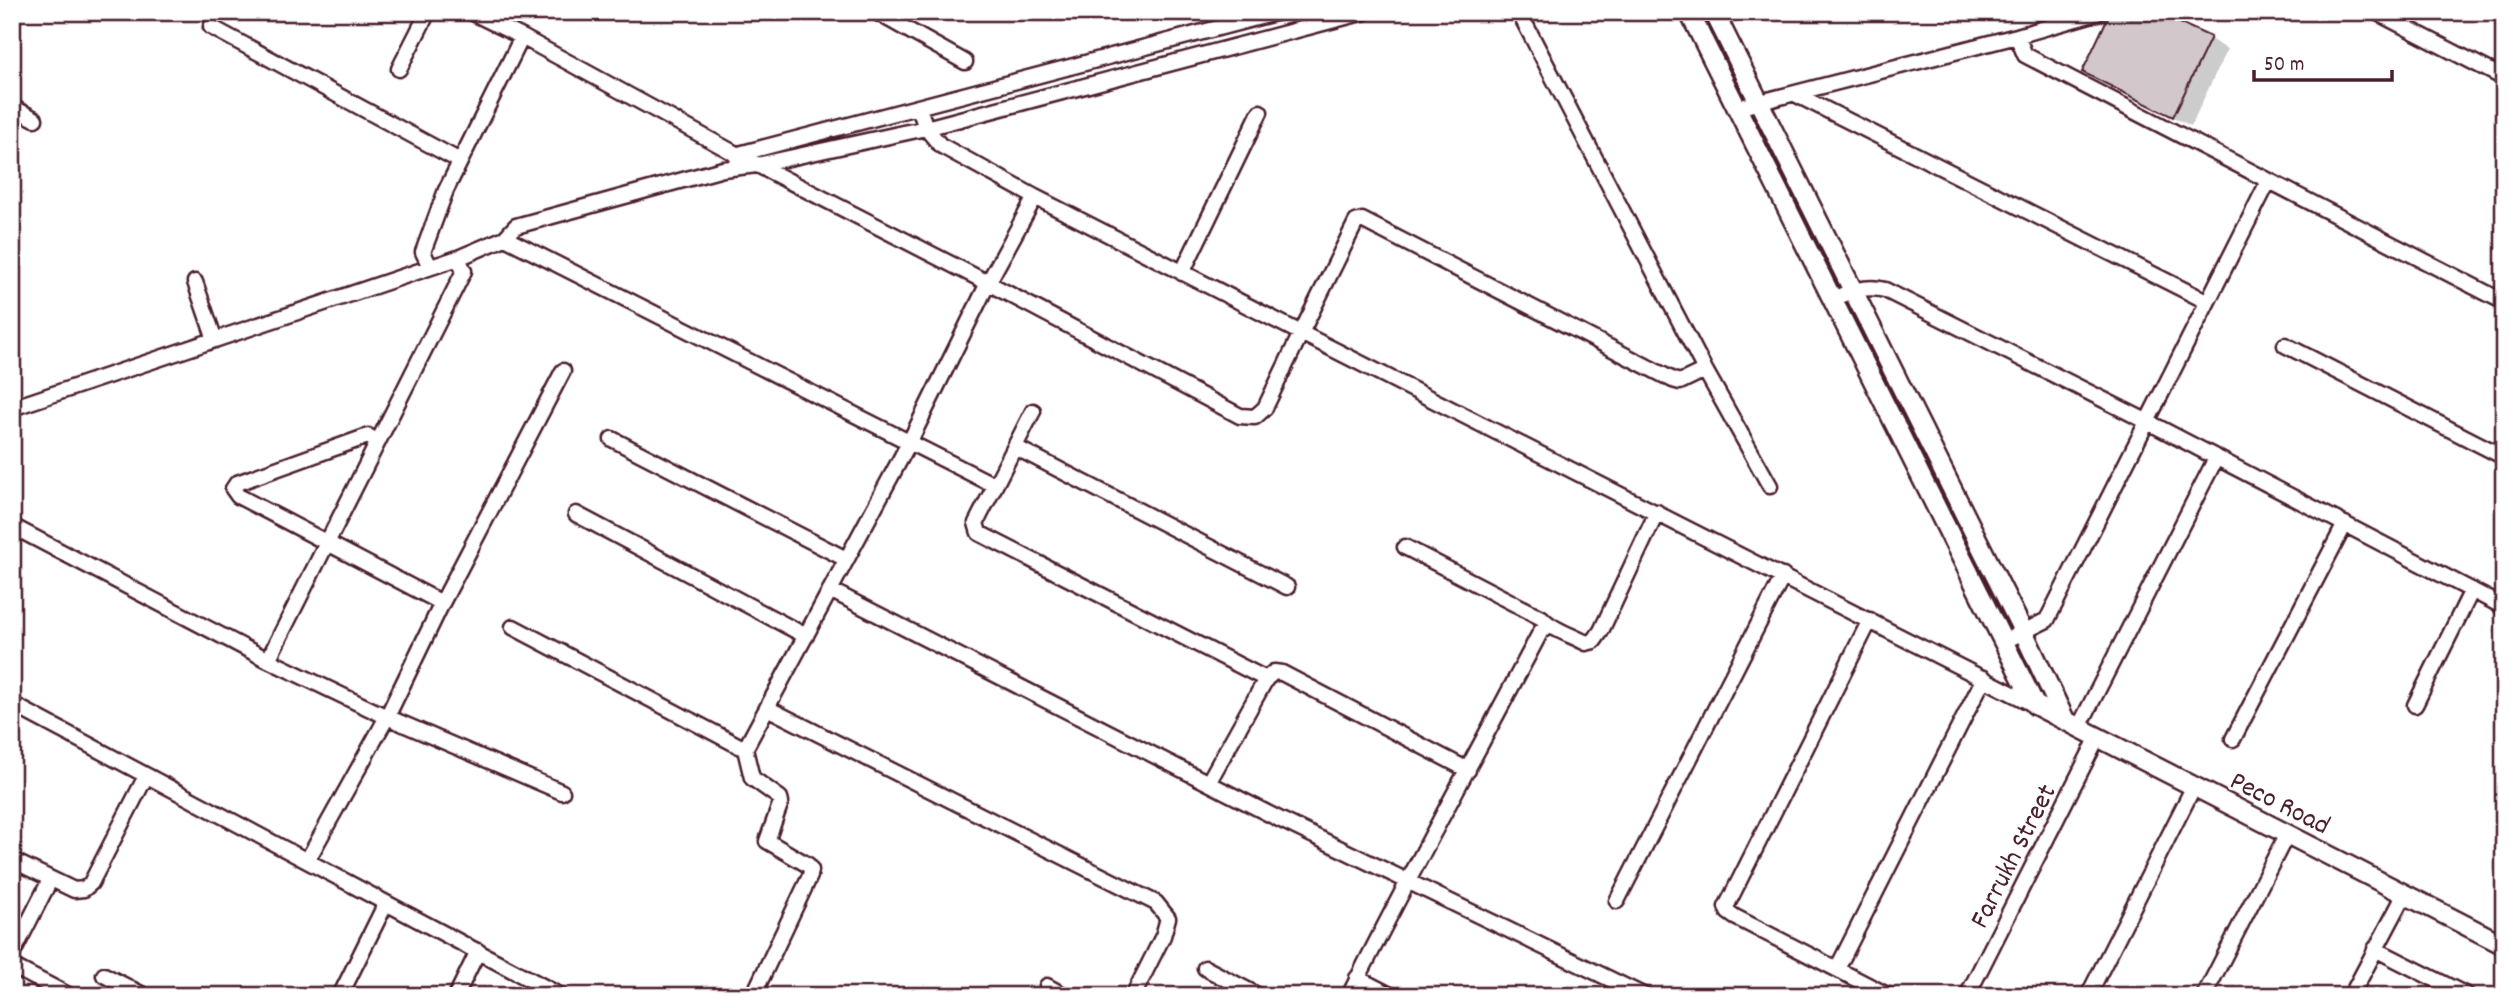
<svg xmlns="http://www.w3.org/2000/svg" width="2516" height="1008" viewBox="0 0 2516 1008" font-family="Dekko,sans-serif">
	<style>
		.shadow { fill: #0003 }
		.building { fill: #d2c7cb; stroke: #4a1f2b; stroke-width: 2 }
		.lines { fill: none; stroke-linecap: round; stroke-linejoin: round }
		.minor-casing { stroke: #4a1f2b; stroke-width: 19 }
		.tertiary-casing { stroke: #4a1f2b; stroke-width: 23 }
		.minor { stroke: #fff; stroke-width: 14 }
		.tertiary { stroke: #fff; stroke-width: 18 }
		.labels { text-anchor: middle; stroke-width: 6; stroke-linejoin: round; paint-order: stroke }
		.street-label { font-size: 28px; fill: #4a1f2b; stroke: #fff }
	</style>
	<rect width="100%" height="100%" fill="#fff"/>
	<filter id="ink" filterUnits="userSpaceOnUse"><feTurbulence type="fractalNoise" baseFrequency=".0143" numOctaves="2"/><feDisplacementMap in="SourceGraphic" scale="14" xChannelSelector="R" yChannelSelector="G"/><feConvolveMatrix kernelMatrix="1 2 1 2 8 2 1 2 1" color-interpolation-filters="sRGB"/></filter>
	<g filter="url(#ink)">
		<!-- shadow -->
		<path class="shadow" d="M2210,39L2227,49L2191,126L2101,81Z"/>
		<!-- building -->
		<path class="building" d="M2109,15L2165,16L2211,37L2173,117L2082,72Z"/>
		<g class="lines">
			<defs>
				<path id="minor" d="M471,12L522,37L736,154L988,283L1240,416L1255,417L1265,408L1301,333L1035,197L940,145L926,128L919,108
					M876,12L965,62
					M1519,12L1705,370L1770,486
					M2376,12L2504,78
					M211,27L460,161
					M2017,36L2025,55L2504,302
					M399,69L428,12
					M1795,94L2206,301
					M12,107L35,119
					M1737,108L2017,36L2100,12
					M735,155L1279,12
					M505,238L994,485
					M430,267L423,252L446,190L522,37
					M1182,273L1260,112
					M195,282L215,340
					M1833,299C1851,291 1866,285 1885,290L2146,421L2504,607
					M2285,345L2504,457
					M1705,370L1680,382L1673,380L1362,220L1356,222L1301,333L2035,705
					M12,408L458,258L505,238L516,226L723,169L757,165L926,128L1365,12
					M1033,411L976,523L979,533L1266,679
					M612,439L846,559
					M376,441L368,436L237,483L233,489L238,496L442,603
					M1015,447L1287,587
					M576,514L806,636
					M12,526L268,660L387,717L562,792
					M1405,547L1542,618C1552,630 1572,635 1586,643L1594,641L1601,631L1657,512
					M830,590L1279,819L1645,996
					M1870,620L1726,907L1728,912L1735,917L1889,996
					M513,627L745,749L910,441L988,283L1035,197
					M2003,642L2047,620L2268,182
					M268,660L464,271L458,258
					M12,704L561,996
					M2415,705L2472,590
					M767,708L1156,903L1168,918L1163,936L1133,996
					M2079,727L2216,458
					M2233,739L2345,524
					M745,749L752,778L780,798L781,802L767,841L808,865L811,870L810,876L753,996
					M1212,776L1266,679L1274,672L1282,673L1468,770
					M12,860L74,890L84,889L91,883L146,776
					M307,861L387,717L442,603L563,371
					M1617,901L1783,576
					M2375,949L2468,996
					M12,955L50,880
					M12,966L68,995
					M1205,968L1259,996
					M1837,969L1984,678
					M104,975L145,996
					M1357,978L1392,996
					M1047,986L1065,996
					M340,996L386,903
					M456,996L478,951
					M1349,996C1410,873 1477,753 1541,631L1549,627
					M1967,996L2098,737
					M2088,996L2194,786
					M2204,996L2287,834
					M2351,996L2405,894"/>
				<path id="tertiary" d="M1689,12L2035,705L2504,945
					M1714,12L2023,631L2065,720"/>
			</defs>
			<!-- minor casing -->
			<use href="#minor" class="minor-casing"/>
			<!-- tertiary casing -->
			<use href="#tertiary" class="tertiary-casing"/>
			<!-- minor -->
			<use href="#minor" class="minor"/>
			<!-- tertiary -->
			<use href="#tertiary" class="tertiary"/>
		</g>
	</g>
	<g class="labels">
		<!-- street labels -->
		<g class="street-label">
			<text transform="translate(2281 801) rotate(27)" y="10">Peco Road</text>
			<text transform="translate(2011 855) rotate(-63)" y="10">Farrukh Street</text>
		</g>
	</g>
	<!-- margin -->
	<rect width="2516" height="1008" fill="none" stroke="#fff" stroke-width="42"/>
	<rect x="21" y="21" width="2474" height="966" fill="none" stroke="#4a1f2b" stroke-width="2.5" filter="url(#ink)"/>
	<!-- scale -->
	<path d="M2254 70v10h138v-10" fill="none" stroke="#4a1f2b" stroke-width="3.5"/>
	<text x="2264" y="70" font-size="21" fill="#4a1f2b" stroke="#ffffff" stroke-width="5" paint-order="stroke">50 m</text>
</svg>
